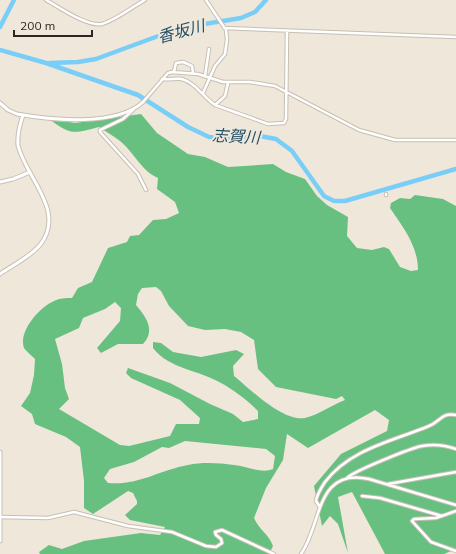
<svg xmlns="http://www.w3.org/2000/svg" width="456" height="554" viewBox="0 0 456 554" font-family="Mulish,'Noto Sans JP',sans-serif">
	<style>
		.forest { fill: #68c080; fill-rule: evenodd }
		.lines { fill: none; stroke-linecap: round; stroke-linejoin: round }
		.river { stroke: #79cef7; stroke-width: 4.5 }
		.minor-casing { stroke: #c7bfb3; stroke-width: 4.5 }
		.tertiary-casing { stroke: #c7bfb3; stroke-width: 5 }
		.minor { stroke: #fff; stroke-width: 2.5 }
		.tertiary { stroke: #fff; stroke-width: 3 }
		.labels { text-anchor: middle; stroke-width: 4; stroke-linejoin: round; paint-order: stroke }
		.water-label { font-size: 16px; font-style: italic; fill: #1f4e63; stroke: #f0e7db }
	</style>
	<rect width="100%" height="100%" fill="#f0e7db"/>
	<!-- forest -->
	<path class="forest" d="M141,114L157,133L188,154L205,157L228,167L273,164L286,172L305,179L317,196L327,205L348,217L347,236L357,248L372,250L384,247L389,249L400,267L411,271L418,270C418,246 403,227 390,208L391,203L400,198L410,199L415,195L443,199L456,206V549L444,554H385L352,492L338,497L348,553L338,524L330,516L322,526L314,486L341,454L387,431L389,420L375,410L308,448L287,434L283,460L266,488L254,518C259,530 268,533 273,546L269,554H40L39,552L49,545L62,549L84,541L141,533L160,535L165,527L130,520L125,515L137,504V501L133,493L128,491L93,514L84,508V481L80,447L66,437L35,424L32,414L21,406L30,393L34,375L35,359C32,356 26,351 24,348C18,331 40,307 54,301C60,298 65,298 72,298L78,288L92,282L108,248L127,242L130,236L139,235L153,220L166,219L179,213L175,202L157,189L158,178C141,171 134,152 120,141C114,136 106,132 99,127C73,134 71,135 49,119L75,123ZM156,287L161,291L169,306L188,326L205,330L225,329L241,332L254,340L258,369L276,387L336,399L342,396L345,400C332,405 318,415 305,418C283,422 250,389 234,376L233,366L244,354L236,350L201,357L173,352L161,343L153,342V348C169,369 199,370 221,383C234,390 247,400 258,411V419L243,422L233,414L210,404L170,383L128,368L126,373L131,378L180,400L200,418L199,424H176L170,436L129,446L120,445L59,409L69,399L65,388L62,364L55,339L79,328L83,318L105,309L115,302L121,308L120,321L97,348L101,353L118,344H143C156,330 146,317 136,305L138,294L142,288ZM185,441L266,449L275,456L273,469C261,474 247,466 234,465C220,463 202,462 188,465C160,470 137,486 108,483L104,478L110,469L134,462L162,447L169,448Z"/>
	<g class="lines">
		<!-- river -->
		<path class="river" d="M0,27L14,0
			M0,50L46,63L138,95L188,127L209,137L227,139L260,136L276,139L292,151L324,196L334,201H345L456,169
			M50,63L78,62L96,59L180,28L241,18L255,12L266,0"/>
		<defs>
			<path id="minor" d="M46,0C59,7 87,27 102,24C116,20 132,7 145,0
				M224,28L456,37
				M174,72L176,63L183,62L192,66L193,73
				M205,76L209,49
				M162,79C168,80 176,78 182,79C196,83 204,98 215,105L268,124L284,123L286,119L287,31
				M203,93L215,66L225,54L227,39L226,30L206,0
				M143,102L168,73L172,72L198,74L223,82H250L275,86L359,130L395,140H456
				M215,105L225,96L228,83
				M133,110L123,119L100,130V132L138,174L146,190
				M386,194V195
				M347,478C354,471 411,448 422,446C433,444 445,445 456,449
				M388,484L456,472
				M362,496L380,498L442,516
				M320,507L316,501C317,494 321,488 325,482C350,449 393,441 429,426C440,422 442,412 456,415
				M456,511L436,518L414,519L412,521L431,542L456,551
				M0,517L48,518L74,512L128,526L172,532L206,546L216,547L222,543L221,539L216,535L215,532L222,530L274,554
				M301,554C322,525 315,467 369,479L456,505"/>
			<path id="tertiary" d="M0,103L8,110L17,114C51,120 116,127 143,102
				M0,182L13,179L30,172
				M0,274C13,265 30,257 40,245C67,211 25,177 18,145C17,135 20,124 23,115
				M0,452V541"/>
		</defs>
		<!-- minor casing -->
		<use href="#minor" class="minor-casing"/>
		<!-- tertiary casing -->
		<use href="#tertiary" class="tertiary-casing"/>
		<!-- minor -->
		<use href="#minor" class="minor"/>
		<!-- tertiary -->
		<use href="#tertiary" class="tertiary"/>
	</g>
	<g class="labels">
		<!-- water labels -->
		<g class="water-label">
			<text transform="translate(181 31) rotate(-15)" y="6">香坂川</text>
			<text transform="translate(236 136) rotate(3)" y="6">志賀川</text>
		</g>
	</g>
	<!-- scale -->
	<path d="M14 30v6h78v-6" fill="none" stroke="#2a2722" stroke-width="2"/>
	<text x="20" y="30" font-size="12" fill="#2a2722" stroke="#f0e7db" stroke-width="3" paint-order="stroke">200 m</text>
</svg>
